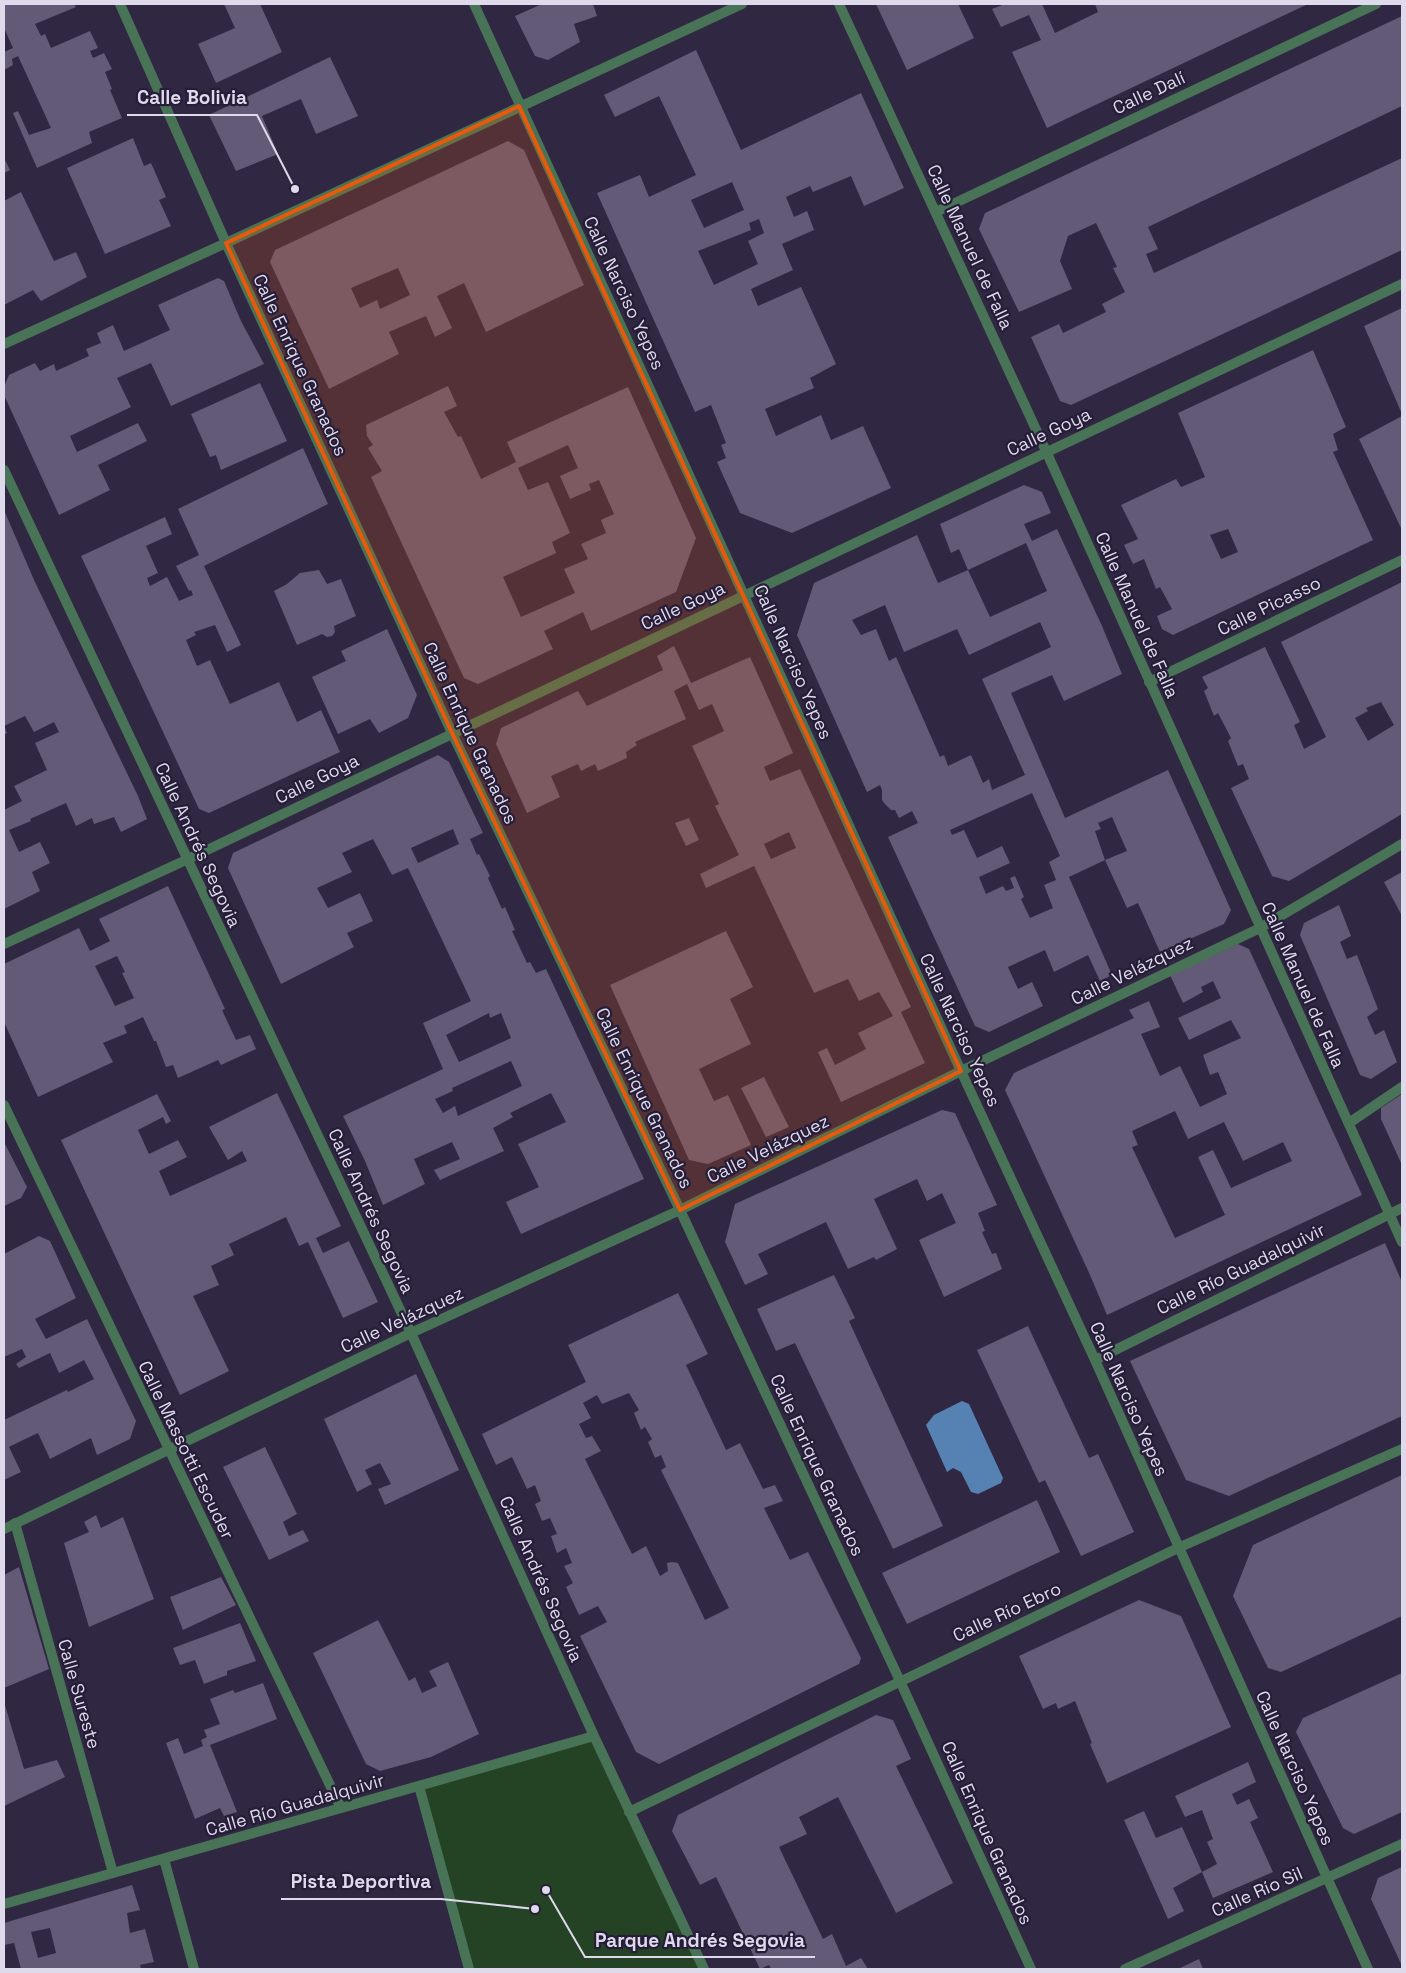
<svg xmlns="http://www.w3.org/2000/svg" width="1406" height="1973" viewBox="0 0 1406 1973" font-family="'Space Grotesk',sans-serif">
	<style>
		.green { fill: #244324 }
		.water { fill: #5582b2 }
		.building { fill: #635a78; fill-rule: evenodd }
		.lines { fill: none; stroke-linecap: round; stroke-linejoin: round }
		.minor { stroke: #487356; stroke-width: 10 }
		.marked { fill: #e8590c; fill-opacity: 0.2; stroke: #e8590c; stroke-width: 4; stroke-linejoin: round }
		.labels { text-anchor: middle; stroke-width: 4.5; stroke-linejoin: round; paint-order: stroke }
		.street-label { font-size: 18px; fill: #ded9eb; stroke: #261d38 }
		.leader { fill: none; stroke: #ded9eb; stroke-width: 2 }
		.callout-dot { fill: #ded9eb; stroke: #261d38; stroke-width: 2 }
		.callout-label { font-size: 19px; text-anchor: middle; font-weight: bold; fill: #ded9eb; stroke: #261d38; stroke-width: 4.5; stroke-linejoin: round; paint-order: stroke }
	</style>
	<rect width="100%" height="100%" fill="#302742"/>
	<!-- green -->
	<path class="green" d="M594,1736L704,1969H469L419,1786Z"/>
	<!-- water -->
	<path class="water" d="M962,1401L969,1404L1003,1478L1001,1483L978,1494L971,1492L961,1472L953,1468L947,1472L926,1425L934,1415Z"/>
	<!-- building -->
	<path class="building" d="M4,4H74L76,7L35,24L41,36L45,34L51,48L90,31L98,48L90,51L93,58L104,53L112,69L105,72L112,89L110,90L122,118L89,132L92,143L37,168L13,113L18,111L29,135L51,128L18,56L12,59L13,65L4,70V52L13,48L4,28Z
		M224,4H260L282,52L216,83L198,44L235,28Z
		M542,4H593L597,16L574,24L580,42L548,60L535,56L515,16Z
		M876,4H958L974,38L907,70Z
		M1005,4H1042L1055,33L1098,12L1095,4H1113L1114,5L1117,4H1308L1047,128L1012,52L1041,40L1029,15L1001,27L992,9Z
		M1402,16V106L1148,227L1158,249L1146,254L1154,273L1402,158V250L1071,405L1060,401L1031,337L1059,324L1063,333L1106,312L1102,304L1125,292L1113,268L1117,267L1096,223L1068,236L1060,261L1072,289L1019,312L979,229L985,213Z
		M696,50L741,150L861,93L904,188L864,206L851,176L813,192L810,186L786,197L794,217L807,211L814,230L782,244L793,270L751,289L758,306L801,287L836,364L810,378L814,388L765,409L776,436L821,415L831,440L863,426L891,488L792,533L740,513L717,462L726,458L721,445L726,443L711,405L695,412L597,193L640,175L649,197L696,175L659,96L615,117L604,95ZM732,182L744,210L704,228L691,200ZM759,219L764,233L748,241L758,264L714,285L698,251L751,230L749,223Z
		M330,57L358,116L316,134L301,99L262,116L278,154L236,171L209,115Z
		M133,138L144,166L151,163L166,197L159,200L171,226L105,254L67,168Z
		M508,141L524,150L584,285L486,332L464,283L437,296L452,328L435,337L426,316L389,332L399,354L329,389L270,262L275,250ZM398,268L410,295L380,309L377,300L360,308L351,288Z
		M4,158L10,170L4,173Z
		M21,192L54,261L76,252L87,277L41,301L33,290L4,305V201Z
		M218,278L224,281L241,321L264,364L171,406L151,363L117,378L131,407L70,436L77,452L138,423L147,441L98,465L110,490L59,515L4,395V387L9,375L35,363L40,371L54,364L56,371L89,356L86,349L101,343L97,333L113,325L124,351L170,330L158,305Z
		M1402,308V414L1364,326Z
		M1313,350L1346,427L1333,434L1338,450L1333,452L1373,540L1173,635L1162,629L1157,616L1172,609L1160,587L1156,589L1144,559L1133,564L1124,545L1138,539L1121,505L1176,479L1181,487L1205,477L1178,413ZM1228,529L1238,552L1221,559L1210,535Z
		M260,383L287,441L221,470L216,455L210,457L191,414Z
		M448,386L457,406L444,412L458,437L461,436L481,479L516,462L507,442L628,387L696,538L676,592L591,631L583,612L544,631L553,649L478,684L464,678L371,477L382,471L368,448L373,445L367,436L366,425ZM568,445L578,468L560,476L570,499L591,490L589,484L599,480L614,514L601,520L606,533L581,544L588,559L564,569L575,593L521,617L503,577L556,553L552,542L570,533L548,482L528,490L518,468Z
		M1402,416V527L1401,528L1359,439Z
		M303,448L328,504L204,566L241,645L227,652L215,625L194,632L196,635L186,640L197,666L210,660L230,704L279,682L297,722L321,710L340,752L209,813L199,809L81,556L165,517L172,534L146,546L158,573L147,578L150,586L167,577L179,601L193,595L191,590L189,591L176,566L199,555L178,509Z
		M1024,485L1042,492L1051,513L1024,524L1032,541L1057,529L1102,626L1122,674L1064,701L1052,675L1011,693L1065,818L1168,770L1231,910L1224,924L1160,952L1138,903L1127,908L1105,860L1127,851L1112,817L1098,823L1101,829L1095,831L1105,860L1069,877L1112,975L1100,981L1088,955L1054,972L1045,950L1008,967L1018,989L1032,982L1043,1006L989,1032L975,1026L888,837L918,823L912,811L899,818L895,810H891L885,804L882,800V790L880,785L867,792L797,635L814,583L917,535L938,583L968,570L990,617L1047,591L1026,543L968,570L959,549L951,553L940,524ZM885,605L904,652L957,629L969,655L1040,622L1051,647L982,679L1025,775L992,790L989,779L983,783L971,755L948,766L944,755L940,757L896,657L889,661L876,629L861,635L852,620ZM1032,793L1060,856L1049,862L1056,880L1044,885L1053,908L1030,918L1021,899L1024,897L1015,876L1010,878L1014,888L1006,891L1003,886L986,894L979,877L1010,863L1002,846L977,858L964,830L952,835L950,830Z
		M4,510L34,580L138,796L147,819L121,832L114,817L94,824L92,818L76,826L66,803L30,819L31,821L9,830L19,852L40,842L50,863L32,872L40,891L4,909V810L22,801L14,786L47,770L35,743L59,732L54,722L34,732L25,716L4,726L7,733L4,735Z
		M319,570L327,584L341,579L356,616L334,626L335,632L332,636L327,637L322,634L297,645L274,591L287,584L300,573Z
		M1402,582V814L1289,881L1272,876L1231,788L1249,779L1243,764L1238,766L1228,741L1231,738L1218,713L1214,716L1204,691L1208,688L1202,677L1265,647L1300,722L1294,725L1304,749L1326,737L1281,642ZM1381,702L1394,725L1368,741L1355,718L1368,711L1366,708Z
		M387,629L417,695L408,718L379,733L370,719L338,734L312,677L346,661L341,651Z
		M674,646L691,683L750,657L793,753L764,767L770,781L800,769L911,1007L901,1012L925,1063L841,1102L818,1052L827,1048L835,1065L866,1049L858,1033L893,1016L879,992L859,1001L848,979L814,993L754,866L706,888L700,874L739,855L715,806L719,804L692,746L724,731L712,704L699,710L687,684L674,691L686,719L635,742L637,745L626,752L627,758L598,771L595,764L581,771L578,764L551,776L560,797L527,813L496,744L501,728L578,691L587,706L663,670L657,656ZM789,832L796,848L771,859L764,844Z
		M438,755L449,762L483,833L470,839L477,855L479,854L490,876L488,878L502,909L505,907L515,930L512,931L527,963L530,962L536,973L546,969L644,1179L521,1234L506,1202L539,1187L518,1144L566,1122L551,1093L510,1113L513,1117L493,1128L504,1151L440,1180L434,1170L460,1159L452,1142L414,1159L425,1184L383,1205L365,1161L343,1116L443,1069L423,1023L471,1001L408,868L392,875L373,839L342,853L352,872L317,888L328,908L360,893L373,921L347,933L354,947L281,984L228,868L233,853ZM453,829L459,844L418,863L411,848ZM489,1013L490,1018L501,1013L511,1038L459,1062L446,1035ZM511,1061L522,1086L458,1116L455,1106L443,1113L435,1099L453,1091L452,1088Z
		M689,818L699,840L686,846L675,823Z
		M1402,872V916L1384,882Z
		M168,886L225,1009L222,1010L236,1040L250,1035L256,1049L221,1065L218,1060L178,1078L173,1065L166,1067L156,1041H154L143,1017L124,1026L127,1033L103,1043L113,1062L38,1097L4,1022V964L79,928L90,951L110,941L99,919ZM117,956L125,972L122,973L134,998L115,1006L95,966Z
		M1339,905L1351,936L1340,942L1347,959L1357,955L1378,1009L1367,1017L1375,1035L1384,1030L1397,1062L1371,1079L1360,1075L1300,935L1304,923Z
		M726,931L753,987L730,999L751,1044L699,1069L714,1101L728,1095L751,1145L708,1164L689,1160L610,985Z
		M1238,944L1249,949L1362,1195L1107,1315L1090,1275L1005,1090L1014,1073L1134,1018L1129,1010L1149,1001L1160,1027L1141,1034L1160,1076L1180,1066L1200,1107L1227,1094L1218,1072L1210,1075L1203,1055L1241,1038L1231,1020L1189,1040L1178,1018L1221,998L1213,981L1201,987L1203,992L1183,1003L1170,975ZM1175,1111L1188,1139L1224,1122L1243,1161L1283,1142L1292,1161L1231,1188L1213,1150L1198,1157L1225,1215L1175,1238L1132,1147L1138,1145L1132,1131Z
		M764,1077L789,1127L766,1137L741,1088Z
		M277,1093L341,1226L316,1238L323,1253L349,1241L378,1302L343,1318L308,1242L299,1246L286,1217L229,1244L234,1255L211,1266L219,1285L193,1296L229,1371L180,1395L61,1140L157,1094L171,1121L166,1124L163,1117L138,1130L149,1154L178,1140L187,1157L159,1171L170,1196L247,1161L242,1151L228,1160L209,1127Z
		M1402,1094V1165L1381,1119V1108Z
		M942,1110L955,1113L997,1205L978,1213L985,1231L982,1232L992,1254L996,1253L1002,1269L944,1297L919,1240L956,1223L942,1193L927,1201L917,1179L874,1199L897,1249L876,1260L874,1257L848,1269L826,1222L758,1254L768,1274L745,1285L725,1242L735,1204Z
		M4,1142L27,1187L21,1198L4,1206Z
		M39,1236L50,1241L76,1298L35,1319L46,1339L87,1319L136,1421L130,1439L97,1455L91,1438L50,1459L38,1433L23,1440L9,1447L21,1472L4,1480V1420L67,1390L68,1392L94,1379L84,1360L59,1373L50,1353L19,1368L16,1364L26,1357L22,1349L4,1357V1254Z
		M1385,1243L1402,1282V1416L1229,1496L1186,1480L1130,1361Z
		M834,1275L855,1318L849,1321L943,1526L893,1549L795,1343L776,1351L757,1309Z
		M678,1293L708,1354L686,1365L726,1450L740,1443L763,1489L775,1485L783,1501L764,1508L790,1560L808,1552L861,1658L859,1664L659,1764L636,1752L580,1636L607,1622L598,1606L579,1615L566,1587L573,1583L564,1566L572,1563L566,1548L557,1553L551,1536L557,1534L550,1518L542,1521L535,1504L541,1501L535,1485L527,1489L512,1457L496,1465L482,1434L586,1382L568,1345ZM629,1393L639,1410L634,1413L641,1430L645,1427L652,1439L648,1442L655,1458L661,1455L666,1467L661,1470L729,1608L705,1620L678,1563L672,1562L667,1563L668,1571L660,1576L646,1546L632,1554L585,1459L601,1451L592,1436L586,1438L579,1424L591,1418L583,1403L597,1395L602,1404Z
		M1028,1326L1089,1458L1098,1454L1134,1532L1081,1556L1045,1480L1039,1483L977,1350Z
		M416,1374L459,1470L385,1505L378,1489L391,1484L380,1463L365,1470L372,1484L357,1492L324,1419Z
		M265,1447L297,1514L283,1522L289,1536L303,1530L309,1541L269,1560L223,1467Z
		M1402,1475V1616L1281,1672L1268,1668L1233,1596L1253,1545Z
		M1037,1500L1060,1552L907,1624L882,1573Z
		M96,1515L101,1528L123,1517L154,1599L89,1627L64,1543L89,1532L84,1522Z
		M19,1567L49,1669L4,1688V1575Z
		M221,1577L236,1605L183,1630L170,1597Z
		M1139,1600L1181,1616L1231,1727L1107,1783L1090,1744L1092,1743L1075,1701L1058,1709L1056,1703L1043,1709L1019,1656Z
		M378,1620L409,1681L415,1677L422,1693L437,1686L429,1671L448,1662L479,1734L431,1757L380,1771L366,1764L313,1653Z
		M240,1623L256,1661L227,1671V1675L204,1684L195,1660L180,1665L173,1648Z
		M1402,1673V1812L1354,1834L1343,1828L1296,1732L1303,1718Z
		M263,1683L277,1719L210,1745L237,1812L224,1816L220,1808L195,1819L166,1743L178,1738L184,1754L203,1746L201,1740L207,1737L204,1730L220,1724L210,1699L233,1690L235,1693Z
		M4,1702L24,1769L57,1760L65,1777L4,1806Z
		M876,1715L893,1720L911,1759L896,1766L953,1883L896,1913L838,1797L799,1817L807,1834L779,1847L823,1939L832,1934L846,1966L861,1958L868,1969H771L769,1965L760,1969L716,1877L700,1885L672,1831L678,1815Z
		M1248,1762L1256,1782L1232,1794L1237,1805L1249,1799L1258,1818L1250,1822L1273,1872L1213,1898L1202,1872L1217,1864L1207,1842L1213,1839L1202,1810L1185,1817L1175,1796Z
		M1144,1811L1156,1838L1182,1827L1202,1872L1173,1888L1184,1911L1168,1919L1124,1820Z
		M1402,1867V1966L1371,1899L1378,1878Z
		M132,1885L140,1910L127,1913L130,1933L145,1929L154,1962L140,1965L141,1969H21L14,1943L4,1945V1923ZM50,1928L56,1953L38,1958L31,1932Z
		M1199,1959L1203,1969H1178Z"/>
	<g class="lines">
		<!-- minor -->
		<path class="minor" d="M120,4L226,243L452,733L680,1210L900,1681L1031,1969
			M474,4L961,1071L1095,1360L1368,1969
			M839,4L1046,451L1402,1242
			M936,212L1376,4
			M4,344L226,243L742,4
			M4,470L411,1333L594,1736L704,1969
			M1149,682L1402,560
			M4,944L186,860L1402,284
			M4,1105L341,1808
			M1349,1123L1402,1087
			M1095,1360L1402,1208
			M15,1523L113,1873
			M4,1529L411,1333L680,1210L961,1071L1260,928L1402,844
			M419,1786L469,1969
			M629,1812L1178,1548L1402,1449
			M164,1859L194,1969
			M4,1904L594,1736
			M1125,1969L1402,1844"/>
	</g>
	<!-- marked area -->
	<path class="marked" d="M519,106L961,1071L680,1210L452,733L226,243Z"/>
	<g class="labels">
		<!-- street labels -->
		<g class="street-label">
			<text transform="translate(1149 93) rotate(-25)" y="6">Calle Dalí</text>
			<text transform="translate(970 247) rotate(65)" y="6">Calle Manuel de Falla</text>
			<text transform="translate(624 293) rotate(65)" y="6">Calle Narciso Yepes</text>
			<text transform="translate(300 365) rotate(65)" y="6">Calle Enrique Granados</text>
			<text transform="translate(1049 432) rotate(-25)" y="6">Calle Goya</text>
			<text transform="translate(683 606) rotate(-25)" y="6">Calle Goya</text>
			<text transform="translate(1269 606) rotate(-26)" y="6">Calle Picasso</text>
			<text transform="translate(1137 615) rotate(66)" y="6">Calle Manuel de Falla</text>
			<text transform="translate(793 662) rotate(66)" y="6">Calle Narciso Yepes</text>
			<text transform="translate(470 733) rotate(65)" y="6">Calle Enrique Granados</text>
			<text transform="translate(317 779) rotate(-26)" y="6">Calle Goya</text>
			<text transform="translate(198 845) rotate(65)" y="6">Calle Andrés Segovia</text>
			<text transform="translate(1132 971) rotate(-26)" y="6">Calle Velázquez</text>
			<text transform="translate(1303 985) rotate(66)" y="6">Calle Manuel de Falla</text>
			<text transform="translate(960 1030) rotate(65)" y="6">Calle Narciso Yepes</text>
			<text transform="translate(644 1098) rotate(64)" y="6">Calle Enrique Granados</text>
			<text transform="translate(768 1149) rotate(-26)" y="6">Calle Velázquez</text>
			<text transform="translate(371 1211) rotate(65)" y="6">Calle Andrés Segovia</text>
			<text transform="translate(1241 1269) rotate(-26)" y="6">Calle Río Guadalquivir</text>
			<text transform="translate(402 1320) rotate(-25)" y="6">Calle Velázquez</text>
			<text transform="translate(1129 1399) rotate(66)" y="6">Calle Narciso Yepes</text>
			<text transform="translate(186 1450) rotate(64)" y="6">Calle Massotti Escuder</text>
			<text transform="translate(817 1465) rotate(65)" y="6">Calle Enrique Granados</text>
			<text transform="translate(541 1579) rotate(66)" y="6">Calle Andrés Segovia</text>
			<text transform="translate(1007 1612) rotate(-25)" y="6">Calle Río Ebro</text>
			<text transform="translate(79 1694) rotate(74)" y="6">Calle Sureste</text>
			<text transform="translate(1295 1768) rotate(66)" y="6">Calle Narciso Yepes</text>
			<text transform="translate(295 1805) rotate(-16)" y="6">Calle Río Guadalquivir</text>
			<text transform="translate(987 1833) rotate(66)" y="6">Calle Enrique Granados</text>
			<text transform="translate(1257 1892) rotate(-24)" y="6">Calle Río Sil</text>
		</g>
	</g>
	<!-- callouts -->
	<path class="leader" d="M295 189L257 115H127M535 1909L441 1899H281M546 1890L585 1957H815"/>
	<g class="callout-dot">
		<circle cx="295" cy="189" r="5"/>
		<circle cx="535" cy="1909" r="5"/>
		<circle cx="546" cy="1890" r="5"/>
	</g>
	<g class="callout-label">
		<text x="192" y="104">Calle Bolivia</text>
		<text x="361" y="1888">Pista Deportiva</text>
		<text x="700" y="1947">Parque Andrés Segovia</text>
	</g>
	<!-- border -->
	<rect width="1406" height="1973" fill="none" stroke="#ded9eb" stroke-width="10"/>
</svg>
